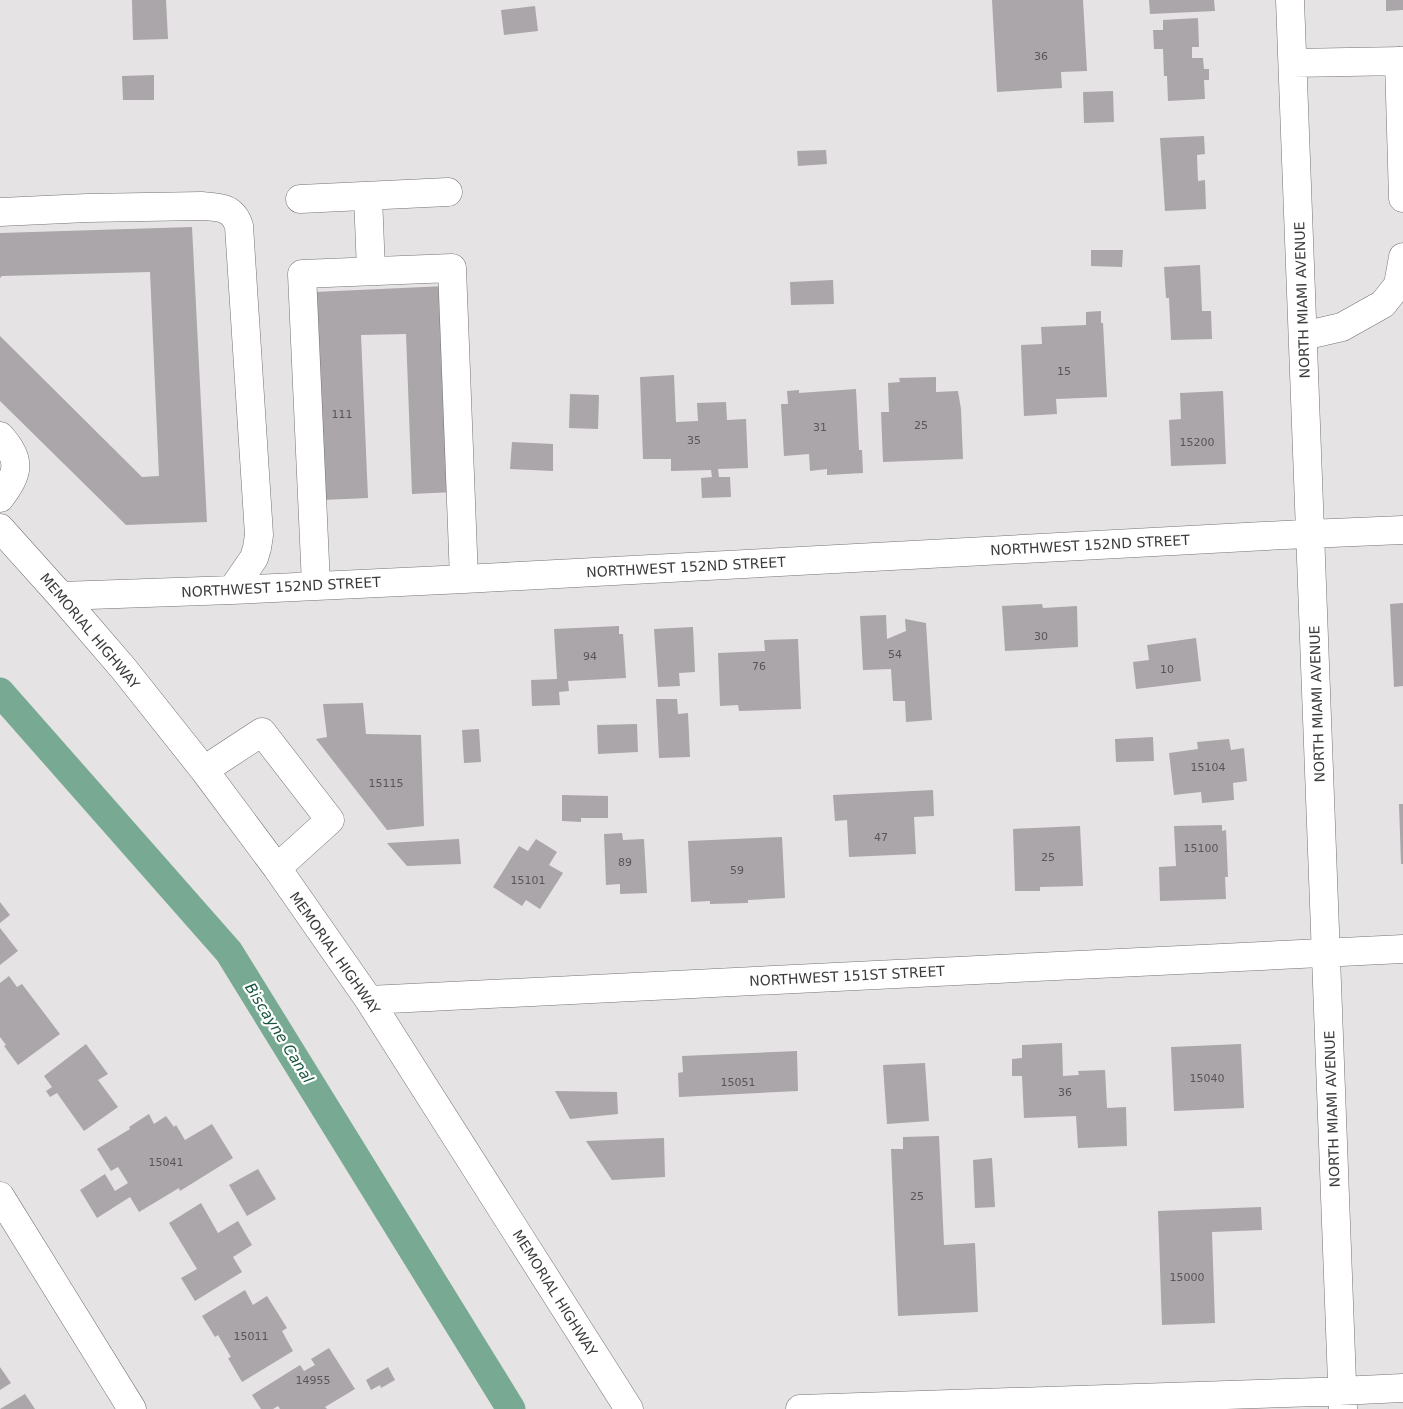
<svg xmlns="http://www.w3.org/2000/svg" width="1403" height="1409" viewBox="0 0 1403 1409" font-family="'DejaVu Sans',sans-serif">
	<style>
		.lines { fill: none; stroke-linecap: round; stroke-linejoin: round }
		.canal { stroke: #78aa93; stroke-width: 29 }
		.building { fill: #aaa6a9 }
		.minor-casing { stroke: #757274; stroke-width: 29 }
		.minor { stroke: #fff; stroke-width: 28 }
		.labels { text-anchor: middle; stroke-width: 4.5; stroke-linejoin: round; paint-order: stroke }
		.number-label { font-size: 11px; fill: #585657 }
		.street-label { font-size: 14px; fill: #3c3b3c; stroke: #fff }
		.water-label { font-size: 15px; font-style: italic; fill: #18563f; stroke: #fff }
	</style>
	<rect width="100%" height="100%" fill="#e6e3e5"/>
	<g class="lines">
		<!-- canal -->
		<path class="canal" d="M0,692L229,952L511,1409"/>
	</g>
	<!-- building -->
	<path class="building" d="M132,0H166L168,39L133,40Z
		M992,0H1083L1087,71L1061,72L1062,88L997,92Z
		M1149,0H1214L1215,11L1150,14Z
		M1386,0H1403V10L1386,11Z
		M535,6L538,31L504,35L501,10Z
		M1198,18L1199,47H1192V58H1203L1204,69H1209V80H1204L1205,99L1168,101L1167,76H1164L1163,49H1154L1153,30H1163V20Z
		M154,75V100H123L122,76Z
		M1113,91L1114,122L1084,123L1083,92Z
		M1204,136L1205,154L1197,155L1198,181L1205,180L1206,209L1165,211L1160,138Z
		M826,150L827,164L798,166L797,151Z
		M192,227L207,522L126,525L0,401V336L142,477L159,476L150,272L2,276L0,278V233Z
		M1091,250H1123L1122,267L1091,266Z
		M1200,265L1202,311H1211L1212,339L1171,340L1169,298H1166L1164,267Z
		M833,280L834,304L791,305L790,282Z
		M446,286L454,492L412,494L406,334L361,335L368,498L322,500L314,292Z
		M1101,311V323H1103L1107,397L1056,399L1057,414L1024,416L1021,345L1042,344L1041,327L1086,325V312Z
		M674,375L676,422L698,421L697,403L726,402L727,420L746,419L748,468L718,469L719,477H730L731,497L702,498L701,478L712,477L711,470L671,471V459H643L640,377Z
		M936,377V392L958,391L961,409L963,459L883,462L881,412H889L888,383L900,382L899,378Z
		M856,389L859,450H862L863,473L827,475V469L810,471L809,454L784,456L781,404H788L787,391L799,390V393Z
		M1223,391L1226,464L1171,466L1169,420L1181,419L1180,393Z
		M570,394L599,395L598,429L569,428Z
		M512,442L553,444V471L510,469Z
		M1403,603V686L1394,687L1390,604Z
		M1042,604L1043,608L1077,606L1078,647L1005,651L1002,606Z
		M886,615L887,639L906,631L905,619L926,623L932,720L906,722L905,701H893L891,669L863,670L860,616Z
		M619,626V634H623L626,678L568,681L569,691L559,692L560,705L532,706L531,680L557,679L554,629Z
		M693,627L695,672L679,673L680,686L658,687L654,629Z
		M1196,638L1201,681L1136,689L1133,662L1149,660L1147,645Z
		M798,639L801,709L739,711L738,705L720,706L718,653L765,651L764,640Z
		M656,699H677L678,714L688,713L690,757L659,758Z
		M363,703L366,734L421,735L424,826L387,830L316,739L327,737L323,704Z
		M637,724L638,752L598,754L597,725Z
		M479,729L481,762L464,763L462,730Z
		M1153,737L1154,761L1116,762L1115,739Z
		M1229,739L1231,750L1244,748L1247,781L1233,783L1234,800L1202,803L1201,792L1174,795L1169,753L1198,749L1197,742Z
		M933,790L934,816L914,817L916,854L849,857L847,820L835,821L833,795Z
		M562,795L608,796V818H581V822L562,821Z
		M1399,804H1403V864H1401Z
		M1222,825V831L1226,830L1228,877H1225L1226,899L1160,901L1159,867L1176,866L1174,826Z
		M1080,826L1083,886L1040,887V891H1015L1013,829Z
		M622,833L623,840L644,839L647,893L620,894V884L606,885L604,834Z
		M782,837L785,898L748,900V903L710,904V901L691,902L688,841Z
		M459,839L461,864L407,866L387,843Z
		M536,839L557,852L549,865L563,873L540,909L526,900L522,906L493,887L519,846L528,851Z
		M0,902L10,915L0,923Z
		M0,928L18,951L0,965Z
		M9,976L17,987L22,984L60,1034L18,1065L4,1046L6,1045L0,1037V983Z
		M1062,1043L1063,1076L1079,1075L1078,1071L1105,1070L1107,1108L1126,1107L1127,1146L1078,1148L1076,1116L1024,1118L1022,1076H1012V1059L1022,1058V1045Z
		M86,1044L108,1074L98,1080L118,1107L84,1131L57,1093L50,1097L46,1091L52,1087L44,1076Z
		M1241,1044L1244,1108L1174,1111L1171,1047Z
		M797,1051L798,1091L679,1097L678,1073L683,1072L682,1056Z
		M925,1063L929,1121L887,1124L883,1065Z
		M555,1091L617,1092L618,1114L570,1119Z
		M149,1114L154,1124L166,1116L174,1127L176,1125L185,1140L212,1124L233,1158L180,1191L179,1188L139,1212L130,1197L97,1218L80,1190L105,1174L115,1191L128,1183L118,1167L111,1171L97,1149L130,1129L129,1127Z
		M939,1136L944,1245L975,1243L978,1312L898,1316L891,1149H903V1137Z
		M664,1138L665,1177L612,1180L586,1141Z
		M992,1158L995,1207L975,1208L973,1160Z
		M258,1169L276,1199L247,1216L229,1185Z
		M201,1203L218,1233L238,1221L252,1245L233,1257L242,1272L195,1301L181,1278L197,1269L169,1223Z
		M1261,1207L1262,1230L1212,1232L1215,1323L1162,1325L1158,1211Z
		M245,1290L253,1305L267,1296L287,1328L282,1331L293,1351L242,1382L228,1358L231,1357L218,1335L215,1337L202,1316Z
		M329,1348L355,1389L325,1407L327,1409H280L278,1406L273,1409H261L252,1395L300,1365L304,1371L315,1365L311,1359Z
		M0,1367L11,1383L0,1390Z
		M388,1367L395,1380L381,1388L380,1385L371,1390L366,1380Z
		M25,1394L35,1409H0Z"/>
	<g class="lines">
		<defs>
			<path id="minor" d="M1290,0L1343,1409
				M1399,61L1403,198
				M1293,63L1403,61
				M368,196L371,271
				M300,199L448,192
				M0,212L87,208L202,206C219,207 233,207 239,226L259,535L257,548L254,558L232,590
				M1303,336L1342,327L1383,304L1398,285L1403,257
				M0,436C22,460 19,473 0,498
				M0,528L61,596L123,668L204,770L277,868L369,1000L629,1409
				M316,585L302,274L452,268L464,579
				M61,596L232,590L464,579L1284,535L1403,530
				M204,770L262,732L330,820L277,868
				M369,1000L1403,949
				M0,1196L132,1409
				M800,1409L1318,1392L1403,1388"/>
		</defs>
		<!-- minor casing -->
		<use href="#minor" class="minor-casing"/>
		<!-- minor -->
		<use href="#minor" class="minor"/>
	</g>
	<g class="labels">
		<!-- number labels -->
		<g class="number-label">
			<text x="1041" y="60">36</text>
			<text x="1064" y="375">15</text>
			<text x="342" y="418">111</text>
			<text x="921" y="429">25</text>
			<text x="820" y="431">31</text>
			<text x="694" y="444">35</text>
			<text x="1197" y="446">15200</text>
			<text x="1041" y="640">30</text>
			<text x="895" y="658">54</text>
			<text x="590" y="660">94</text>
			<text x="759" y="670">76</text>
			<text x="1167" y="673">10</text>
			<text x="1208" y="771">15104</text>
			<text x="386" y="787">15115</text>
			<text x="881" y="841">47</text>
			<text x="1201" y="852">15100</text>
			<text x="1048" y="861">25</text>
			<text x="625" y="866">89</text>
			<text x="737" y="874">59</text>
			<text x="528" y="884">15101</text>
			<text x="1207" y="1082">15040</text>
			<text x="738" y="1086">15051</text>
			<text x="1065" y="1096">36</text>
			<text x="166" y="1166">15041</text>
			<text x="917" y="1200">25</text>
			<text x="1187" y="1281">15000</text>
			<text x="251" y="1340">15011</text>
			<text x="313" y="1384">14955</text>
		</g>
		<!-- street labels -->
		<g class="street-label">
			<text transform="translate(1302 300) rotate(-92)" y="5">NORTH MIAMI AVENUE</text>
			<text transform="translate(1090 545) rotate(-3)" y="5">NORTHWEST 152ND STREET</text>
			<text transform="translate(686 567) rotate(-3)" y="5">NORTHWEST 152ND STREET</text>
			<text transform="translate(281 587) rotate(-3)" y="5">NORTHWEST 152ND STREET</text>
			<text transform="translate(90 631) rotate(50)" y="5">MEMORIAL HIGHWAY</text>
			<text transform="translate(1317 704) rotate(-92)" y="5">NORTH MIAMI AVENUE</text>
			<text transform="translate(335 953) rotate(55)" y="5">MEMORIAL HIGHWAY</text>
			<text transform="translate(847 976) rotate(-3)" y="5">NORTHWEST 151ST STREET</text>
			<text transform="translate(1332 1109) rotate(-92)" y="5">NORTH MIAMI AVENUE</text>
			<text transform="translate(555 1293) rotate(58)" y="5">MEMORIAL HIGHWAY</text>
		</g>
		<!-- water labels -->
		<g class="water-label">
			<text transform="translate(279 1033) rotate(58)" y="5">Biscayne Canal</text>
		</g>
	</g>
</svg>
